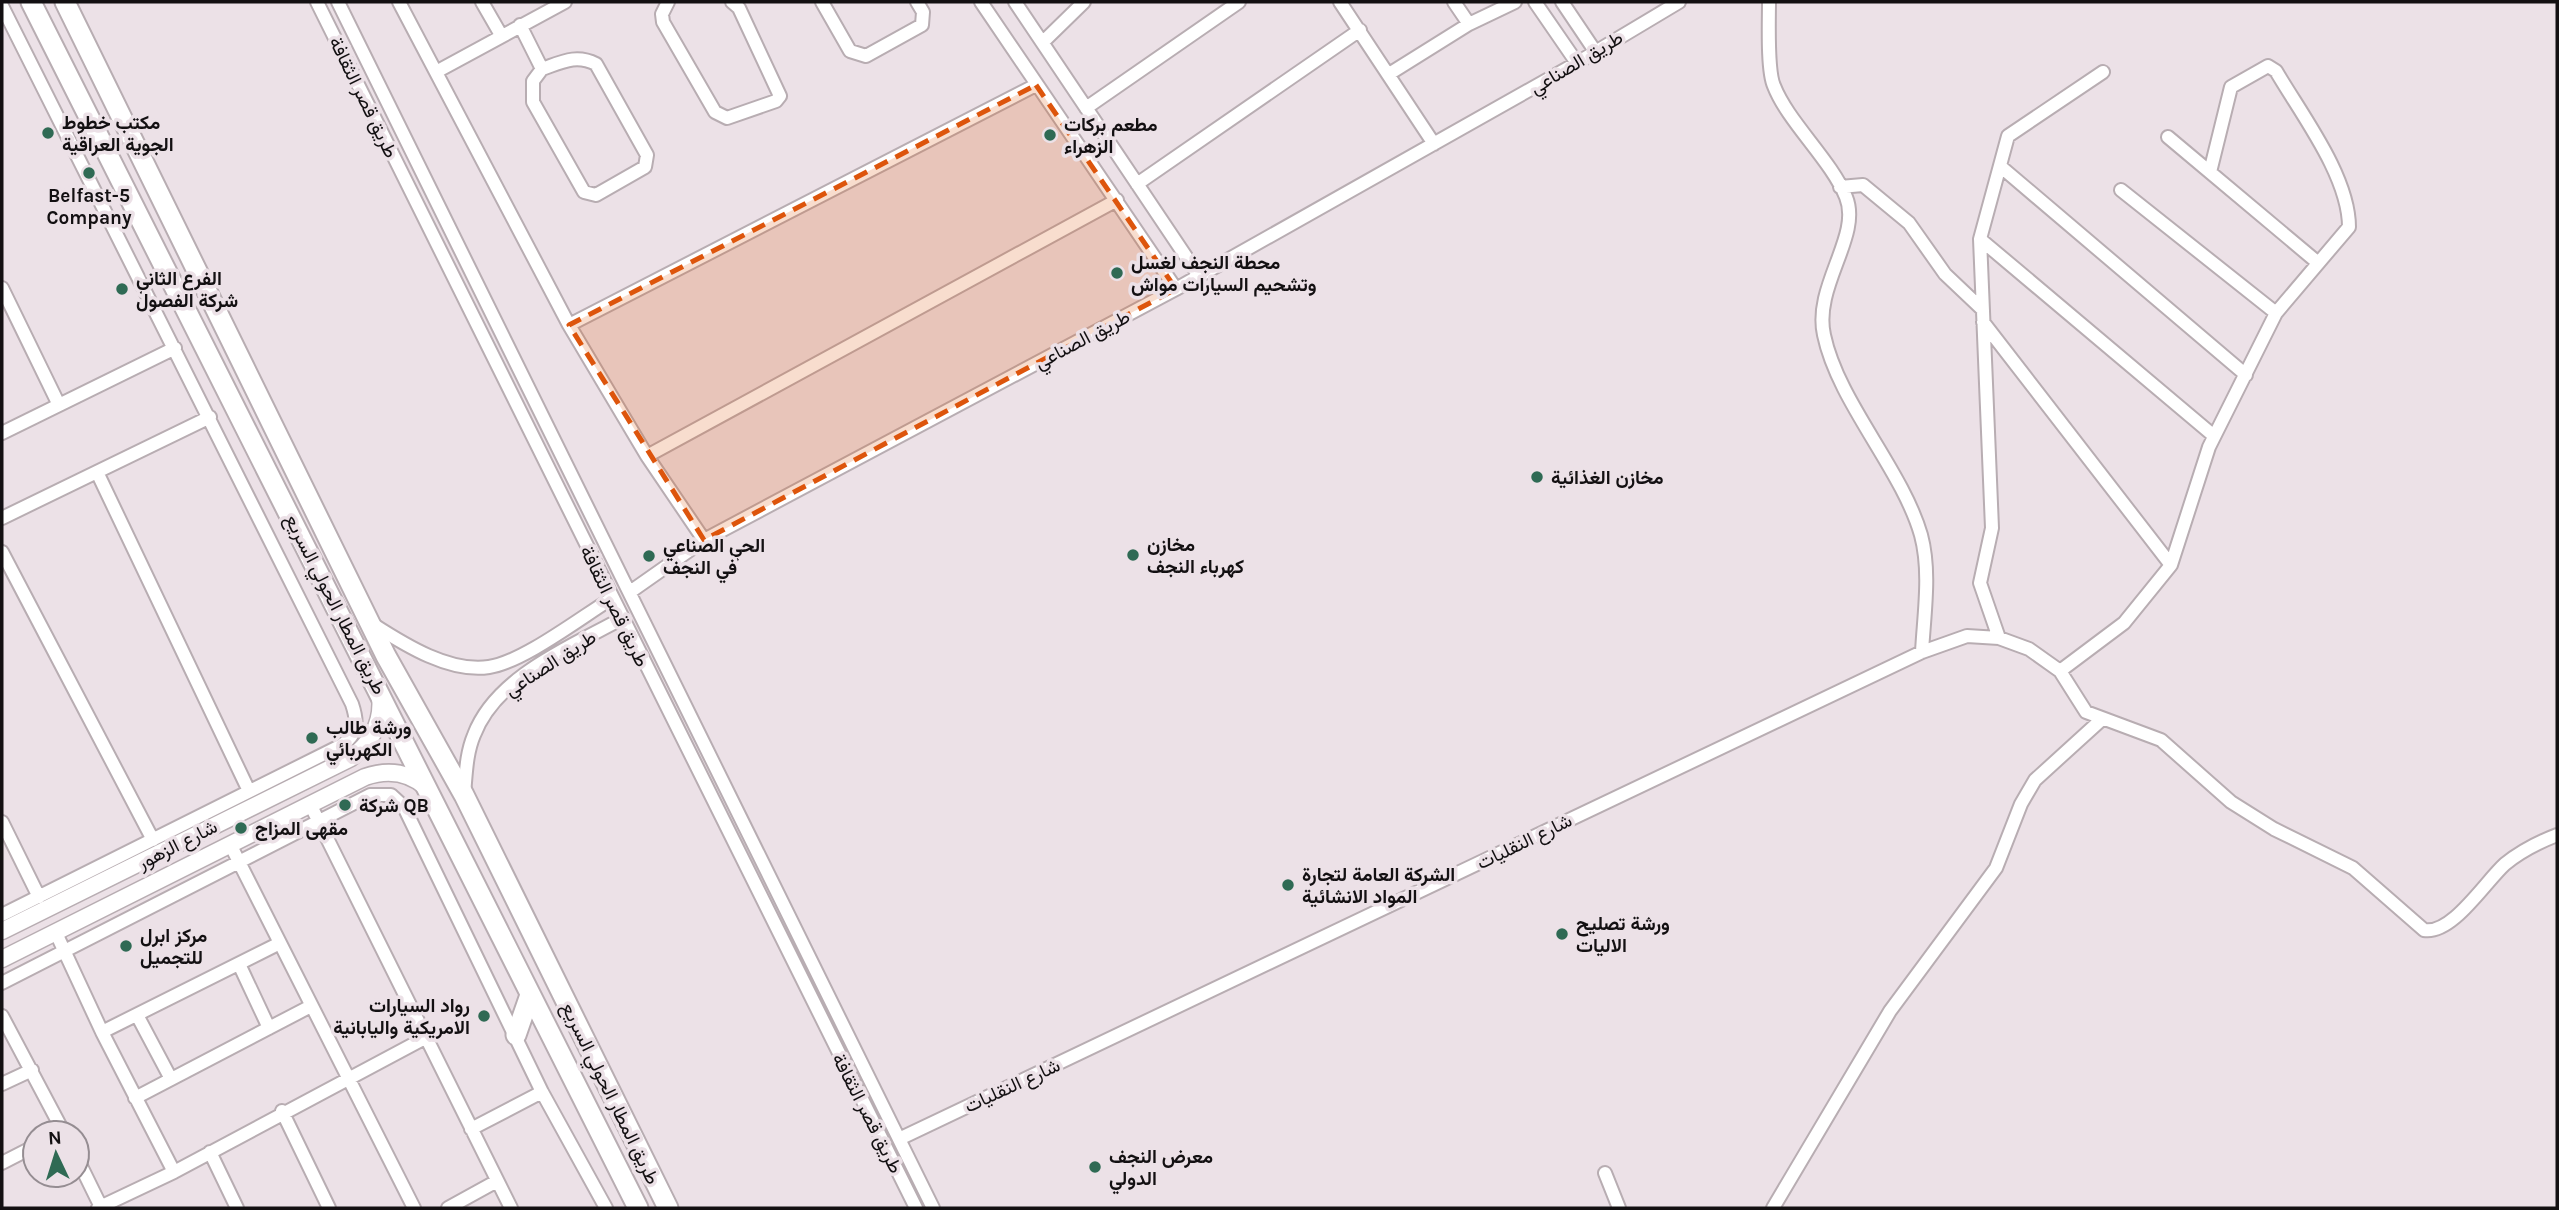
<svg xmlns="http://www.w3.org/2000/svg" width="2559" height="1210" viewBox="0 0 2559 1210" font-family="Karla,Vazirmatn,sans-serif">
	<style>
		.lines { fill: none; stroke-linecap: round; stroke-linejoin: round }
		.minor-casing { stroke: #b8adb2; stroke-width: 16 }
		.major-casing { stroke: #b8adb2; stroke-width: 19 }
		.highway-casing { stroke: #b8adb2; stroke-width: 23 }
		.minor { stroke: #fff; stroke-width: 12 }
		.major { stroke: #fff; stroke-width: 16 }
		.highway { stroke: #fff; stroke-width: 19 }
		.marked { fill: #dd550c; fill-opacity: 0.2; stroke: #dd550c; stroke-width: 5; stroke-dasharray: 14 9; stroke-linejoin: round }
		.poi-dot { fill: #2f6a54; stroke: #ece1e7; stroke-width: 2.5 }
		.labels { text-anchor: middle; stroke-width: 7; stroke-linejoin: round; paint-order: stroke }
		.street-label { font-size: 19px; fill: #131012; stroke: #ece1e7 }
		.poi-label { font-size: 19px; font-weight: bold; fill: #131012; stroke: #ece1e7; text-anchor: start }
	</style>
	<rect width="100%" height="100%" fill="#ece1e7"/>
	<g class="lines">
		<defs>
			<path id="minor" d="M317,2L916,1208
				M338,2L933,1208
				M399,2L569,325L647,456L704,540
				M482,2L501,35
				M668,2L662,14L663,22L715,112L727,118L776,101L780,96L739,8L732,2
				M822,2L850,51L866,56L922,25L923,12L917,2
				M981,2L1176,289
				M1015,2L1199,276
				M1340,2L1434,144
				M1454,2L1469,24
				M1535,2L1577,63
				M1562,2L1595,51
				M1769,2C1769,21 1767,71 1774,86C1788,122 1831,160 1846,197C1862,236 1813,286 1824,335C1838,402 1902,469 1921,535C1931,572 1924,614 1922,652
				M2,6L352,704C358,722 358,734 342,745L2,915
				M520,25L542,69L533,81V102L584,192L596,195L645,167L647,155L596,64C576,54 562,62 542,69
				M1043,42L1084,2
				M436,72L565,2
				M1389,74L1469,24L1515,2
				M1086,108L1239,2
				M2168,137L2317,262
				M2000,166L2246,375
				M1137,184L1360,30
				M1840,187L1863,185L1909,223L1945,274L1983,310
				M2121,190L2276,313
				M1980,239L2214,436
				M2,288L59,405
				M1983,322L2171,565
				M569,325L1036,85
				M2,433L175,348
				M647,456L1117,200
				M97,472L249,791
				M2,518L210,417
				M2,552L153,840
				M630,592L704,540L1176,289L1577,63L1679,2
				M374,625C405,645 450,673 489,667C523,662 580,618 611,599
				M1999,638L1980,583L1992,528L1980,239L2008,136L2103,72
				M2060,671L2124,623L2171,565L2209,447L2276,313L2349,227C2349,176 2301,114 2276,71L2268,66L2231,87L2210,172
				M464,794C466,774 466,754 474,735C496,677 570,647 621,619
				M310,804L511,1208
				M2,822L39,897
				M230,844L414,1208
				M56,933L102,1032L174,1172
				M239,964L269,1028
				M2,983L370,795H391L404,807L542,1092L606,1208
				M137,1015L171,1079
				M2,1016L64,1133
				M102,1032L280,943
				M2,1084L32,1070
				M135,1098L311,1006
				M282,1111L329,1208
				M471,1129L542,1092
				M899,1139L1922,652L1967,636L1999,638L2029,649L2060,671L2086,712L2161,740L2231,802L2274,829L2353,868L2424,930C2452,935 2485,882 2505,864C2521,851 2539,842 2557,835
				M210,1152L237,1208
				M77,1158L101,1207
				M2,1163L35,1146
				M1605,1173L1619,1208
				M98,1208L174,1172L425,1038
				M448,1208L497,1181
				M1773,1208L1890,1011L1996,868L2021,804L2035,780L2101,720"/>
			<path id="major" d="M2,931L351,758C372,742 383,722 380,696
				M2,959L365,777C388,769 409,772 427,788"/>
			<path id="highway" d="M31,2L638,1208
				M65,2L386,656L464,795L668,1208
				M516,1035L530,995"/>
		</defs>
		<!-- minor casing -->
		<use href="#minor" class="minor-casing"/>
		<!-- major casing -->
		<use href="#major" class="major-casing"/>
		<!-- highway casing -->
		<use href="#highway" class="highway-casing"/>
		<!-- minor -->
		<use href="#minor" class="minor"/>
		<!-- major -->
		<use href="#major" class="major"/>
		<!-- highway -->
		<use href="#highway" class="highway"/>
	</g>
	<!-- marked area -->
	<path class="marked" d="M1036,85L1176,289L704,540L569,325Z"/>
	<!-- markers -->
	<g class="poi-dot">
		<circle cx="48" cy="133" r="7"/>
		<circle cx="1050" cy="135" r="7"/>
		<circle cx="89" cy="173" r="7"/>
		<circle cx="1117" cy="273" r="7"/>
		<circle cx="122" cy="289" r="7"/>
		<circle cx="1537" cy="477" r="7"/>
		<circle cx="1133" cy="555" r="7"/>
		<circle cx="649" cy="556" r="7"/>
		<circle cx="312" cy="738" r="7"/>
		<circle cx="345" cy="805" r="7"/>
		<circle cx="241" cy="828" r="7"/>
		<circle cx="1288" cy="885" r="7"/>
		<circle cx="1562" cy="934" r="7"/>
		<circle cx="126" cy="946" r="7"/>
		<circle cx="484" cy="1016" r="7"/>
		<circle cx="1095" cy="1167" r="7"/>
	</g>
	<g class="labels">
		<!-- street labels -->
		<g class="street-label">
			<text transform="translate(1576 62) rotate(-31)" y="7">طريق الصناعي</text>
			<text transform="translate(364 97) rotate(64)" y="7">طريق قصر الثقافة</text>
			<text transform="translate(1082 339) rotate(-28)" y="7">طريق الصناعي</text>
			<text transform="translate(336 604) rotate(63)" y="7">طريق المطار الحولي السريع</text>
			<text transform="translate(615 606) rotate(64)" y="7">طريق قصر الثقافة</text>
			<text transform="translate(550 663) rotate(-33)" y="7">طريق الصناعي</text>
			<text transform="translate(1524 841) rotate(-26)" y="7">شارع النقليات</text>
			<text transform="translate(177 844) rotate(-27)" y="7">شارع الزهور</text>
			<text transform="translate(1012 1085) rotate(-25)" y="7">شارع النقليات</text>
			<text transform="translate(611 1093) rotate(64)" y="7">طريق المطار الحولي السريع</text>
			<text transform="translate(868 1113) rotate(63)" y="7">طريق قصر الثقافة</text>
		</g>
		<!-- poi labels -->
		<g class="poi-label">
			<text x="62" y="129">مكتب خطوط<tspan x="62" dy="22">الجوية العراقية</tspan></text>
			<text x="1064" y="131">مطعم بركات<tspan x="1064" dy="22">الزهراء</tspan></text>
			<text x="89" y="202" text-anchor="middle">Belfast-5<tspan x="89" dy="22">Company</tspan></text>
			<text x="1131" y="269">محطة النجف لغسل<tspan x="1131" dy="22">وتشحيم السيارات مواش</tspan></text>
			<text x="136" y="285">الفرع الثاني<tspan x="136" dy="22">شركة الفصول</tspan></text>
			<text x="1551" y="484">مخازن الغذائية</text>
			<text x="1147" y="551">مخازن<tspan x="1147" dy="22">كهرباء النجف</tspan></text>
			<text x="663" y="552">الحي الصناعي<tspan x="663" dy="22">في النجف</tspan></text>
			<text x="326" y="734">ورشة طالب<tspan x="326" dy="22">الكهربائي</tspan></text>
			<text x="359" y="812">شركة QB</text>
			<text x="255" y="835">مقهى المزاج</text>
			<text x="1302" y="881">الشركة العامة لتجارة<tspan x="1302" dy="22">المواد الانشائية</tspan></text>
			<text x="1576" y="930">ورشة تصليح<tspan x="1576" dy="22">الاليات</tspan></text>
			<text x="140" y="942">مركز ابرل<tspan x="140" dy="22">للتجميل</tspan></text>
			<text x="470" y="1012" text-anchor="end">رواد السيارات<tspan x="470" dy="22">الامريكية واليابانية</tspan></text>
			<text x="1109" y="1163">معرض النجف<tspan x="1109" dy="22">الدولي</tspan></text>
		</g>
	</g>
	<!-- border -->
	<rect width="2559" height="1210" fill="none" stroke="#131012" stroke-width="7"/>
	<!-- north arrow -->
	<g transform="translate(56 1154) rotate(356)"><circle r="33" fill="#ece1e7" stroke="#958d92" stroke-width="2"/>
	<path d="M0-5L12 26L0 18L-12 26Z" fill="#2f6a54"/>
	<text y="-10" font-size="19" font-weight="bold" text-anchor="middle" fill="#131012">N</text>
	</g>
</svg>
